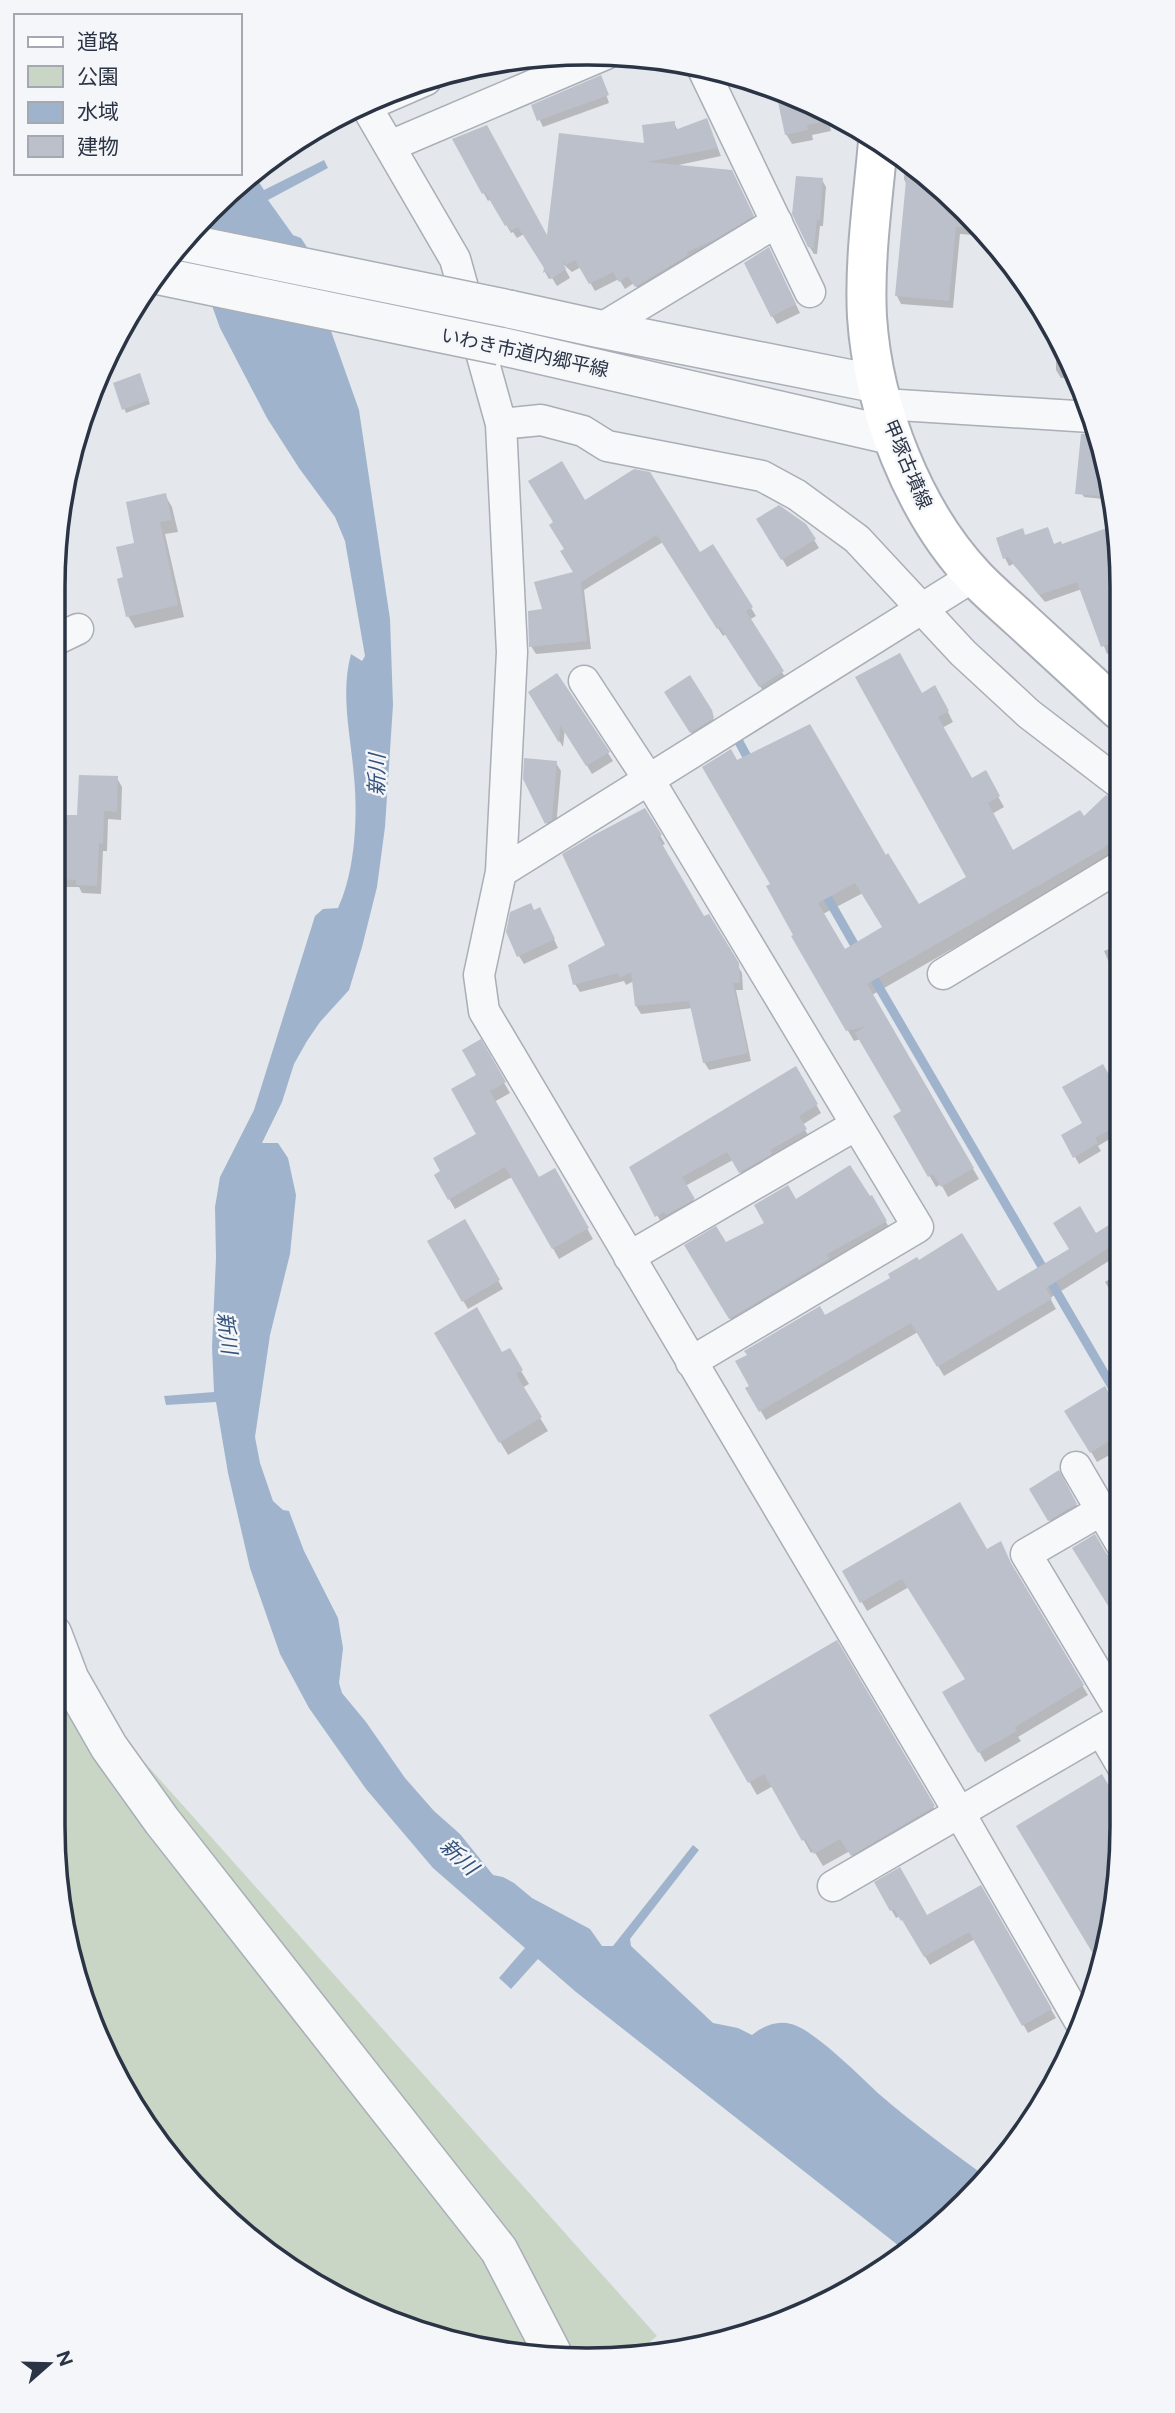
<svg xmlns="http://www.w3.org/2000/svg" width="1175" height="2413" viewBox="0 0 1175 2413" font-family="Figtree,'Noto Sans JP',sans-serif">
	<style>
		.green { fill: #c9d6c5 }
		.water { fill: #9fb4cc }
		.shadow { fill: #0003; fill-rule: evenodd }
		.lines { fill: none; stroke-linecap: round; stroke-linejoin: round }
		.stream { stroke: #9fb4cc; stroke-width: 9 }
		.building { fill: #bbc0ca; fill-rule: evenodd }
		.minor-casing { stroke: #a9aeb7; stroke-width: 33 }
		.tertiary-casing { stroke: #a9aeb7; stroke-width: 40 }
		.secondary-casing { stroke: #a9aeb7; stroke-width: 42 }
		.minor { stroke: #f7f8fa; stroke-width: 30 }
		.tertiary { stroke: #f7f8fa; stroke-width: 37 }
		.secondary { stroke: #fff; stroke-width: 38 }
		.tertiary-bridge-casing { stroke: #a9aeb7; stroke-width: 40; stroke-linecap: butt }
		.tertiary-bridge { stroke: #f7f8fa; stroke-width: 37 }
		.labels { text-anchor: middle; stroke-width: 5; stroke-linejoin: round; paint-order: stroke }
		.street-label { font-size: 19px; fill: #2b3445; stroke: #f4f6f9 }
		.water-label { font-size: 21px; font-style: italic; fill: #34527a; stroke: #f4f6f9 }
		.rim { fill: none; stroke: #2b3445; stroke-width: 3.5 }
	</style>
	<rect width="100%" height="100%" fill="#e4e7ec"/>
	<!-- green -->
	<path class="green" d="M53,1569L70,1679L657,2336L633,2355L483,2350L382,2320L291,2271L163,2152L81,1998L53,1825Z"/>
	<!-- water -->
	<path class="water" d="M324,160L328,168L268,200L293,235L301,238L310,252L320,300L359,410L390,619L393,705L385,827L377,887L362,947L349,990L320,1022L307,1041L294,1064L282,1102L262,1143H278L288,1158L296,1195L290,1254L270,1335L255,1437L260,1463L273,1501L283,1510L289,1511L304,1551L338,1618L343,1648L339,1683L342,1693L366,1722L405,1778L434,1811L460,1834L493,1875L503,1877L514,1883L532,1898L590,1929L602,1946H613L693,1845L699,1850L630,1939L631,1946L713,2023L738,2028L752,2035C763,2026 777,2020 791,2024C812,2028 862,2078 879,2094C914,2124 952,2152 989,2179L908,2253L576,1992L538,1959L511,1989L499,1978L525,1948L433,1868L366,1789L309,1708L280,1654L250,1568L228,1473L216,1402L166,1405L164,1396L214,1392L212,1347L216,1258L215,1207L220,1177L254,1110L315,916L323,909L338,908C355,872 358,817 354,777C351,737 340,694 351,654L362,661L365,656L345,541L335,517L299,468L267,418L220,328L200,272L182,243L209,209L253,173L264,190Z"/>
	<!-- shadow -->
	<path class="shadow" d="M749,80L772,87L757,95Z
		M602,82L609,103L543,127L533,106Z
		M827,114L831,131L812,135L813,140L792,144L786,134Z
		M674,123L678,131L710,129L721,156L674,166L736,180L757,224L641,294L634,283L625,289L619,279L595,291L581,267L572,272L562,263L570,278L557,286L552,278L549,279L545,272V268L524,234L517,238L513,232L511,233L491,199L488,201L454,140L549,240L646,145Z
		M906,159L913,163L986,236L960,234L953,308L901,304L897,296L907,185L904,179Z
		M822,180L826,187L823,226H820L817,254H814L809,246Z
		M773,258L800,313L777,324L772,316Z
		M1056,338L1079,378H1061L1056,370Z
		M141,379L150,404L126,413L115,384Z
		M1096,435L1113,500L1084,497L1078,487L1082,438Z
		M634,471L700,554L713,546L756,616L749,620L787,680L765,694L726,634L723,636L663,542L584,590L591,649L536,654L531,646L544,611L576,573L566,550L585,503Z
		M165,495L172,507L178,532L165,534L184,617L135,628L128,616L136,544Z
		M759,520L805,525L819,548L787,567Z
		M1118,531V650L1107,654L1082,589L1045,602L1013,564L1009,566L1005,558L1026,537L1062,546Z
		M57,659L62,667L64,688L53,689V660Z
		M689,677L718,727L696,740L666,692Z
		M530,692L608,753L613,761L592,774L565,729L563,747Z
		M921,695L941,698L953,722L942,728L971,780L985,773L1004,807L992,814L1013,852L1119,802V853L872,995L979,1179L948,1197L941,1184L936,1187L895,1117L904,1112L861,1039L854,1041L799,947L773,885L737,763L886,857L918,907L968,877ZM863,893L884,928L844,952L823,914Z
		M556,763L561,771L556,828L551,831L547,823Z
		M117,778L122,787L121,820L108,819L107,851H103L101,894L82,893L79,887H61L57,878L68,825Z
		M645,810L665,844L661,846L704,919L708,916L742,973L743,990H736L751,1061L709,1070L704,1062L693,1008L641,1014L636,1006L634,981L626,985L624,981L580,992L575,984L607,946Z
		M534,912L544,918L558,948L524,964L519,956Z
		M1119,945L1120,988L1104,951Z
		M480,1042L510,1093L494,1102L539,1179L554,1170L593,1239L559,1259L512,1177L455,1209L436,1176L478,1135Z
		M796,1069L821,1113L802,1125L810,1138L745,1180L733,1160L685,1186L698,1208L662,1224L632,1168Z
		M1120,1110V1133L1098,1146L1101,1151L1079,1164L1063,1136Z
		M872,1197L891,1231L736,1328L686,1246L725,1245L766,1223L796,1201Z
		M1120,1220V1254L1050,1298L1056,1309L944,1376L918,1332L766,1420L748,1389L825,1318L918,1262L998,1293Z
		M465,1222L503,1289L468,1309L429,1241Z
		M1121,1272V1308L1105,1282Z
		M436,1334L502,1355L509,1351L529,1384L522,1388L548,1431L508,1455Z
		M1105,1389L1121,1417V1464L1115,1452L1097,1462L1067,1411Z
		M1059,1473L1081,1513L1054,1528L1031,1489Z
		M987,1551L1015,1573L1088,1695L1018,1737L1021,1741L985,1762L945,1692L966,1680L909,1587L867,1611L844,1571Z
		M836,1643L941,1820L860,1868L850,1851L823,1866L814,1851L811,1853L773,1786L757,1795L711,1716Z
		M1101,1776L1122,1812V1826L1112,1930L1102,1965Z
		M876,1883L926,1918L980,1887L1056,2018L1028,2033L975,1939L930,1965L908,1927L900,1916L896,1918Z"/>
	<g class="lines">
		<!-- stream -->
		<path class="stream" d="M738,740L752,766
			M822,888L858,951
			M869,970L1121,1402"/>
	</g>
	<!-- building -->
	<path class="building" d="M601,75L609,95L537,121L531,105Z
		M775,88L793,93L837,119L807,125L808,130L785,135Z
		M707,118L718,148L647,162L732,170L754,216L714,240L687,252L688,255L635,287L628,276L619,282L613,272L589,284L575,260L566,265L562,261L566,269L551,279L546,271L543,273L544,268L518,227L511,231L507,225L505,226L485,192L482,194L452,139L487,125L547,235L559,133L644,143L642,125L675,121V130Z
		M908,160L978,228L956,227L949,301L895,296Z
		M796,176L823,178L820,220L817,219L814,248L808,247L792,214Z
		M769,247L796,304L771,317L744,263Z
		M140,373L149,400L122,410L113,383Z
		M1095,433L1105,468L1113,497L1075,494L1081,434Z
		M562,461L585,500L634,469L650,472L700,552L713,544L753,607L746,611L784,671L759,687L720,627L717,629L657,535L581,582L587,641L529,647L528,611L542,609L534,582L573,572L560,551L564,549L549,525L553,522L528,481Z
		M166,493L172,520L160,522L178,605L126,617L117,579L123,577L116,547L134,543L126,502Z
		M779,505L806,524L816,539L781,560L756,519Z
		M1118,524V641L1101,647L1077,582L1039,595L1008,557L1003,559L996,538L1023,528L1025,535L1048,527L1054,544L1061,541L1062,544Z
		M900,653L922,693L935,685L949,711L938,717L972,778L986,770L1000,796L988,803L1013,850L1080,810L1084,816L1106,795L1119,800V833L1104,848L867,984L974,1168L941,1187L933,1174L928,1177L893,1116L901,1111L855,1033L866,1026L846,1031L791,936L793,935L766,886L770,884L702,767L731,749L737,760L810,724L886,855L888,853L919,904L966,877L855,677ZM855,883L882,927L845,949L818,903Z
		M557,673L610,752L586,766L560,725L559,743L528,692Z
		M690,675L712,710L714,718L690,733L664,692Z
		M524,758L557,761L552,820L545,824L523,779Z
		M79,775L118,776L117,812L104,811L103,844L99,843L97,886L76,885V880L55,879L57,823H66L67,815H77Z
		M645,808L662,835L658,837L704,916L709,914L739,963L740,983H733L748,1053L703,1063L689,1001L635,1006L631,972L620,978L618,973L573,985L568,965L605,945L562,854L594,835Z
		M531,903L534,910L540,907L555,939L517,957L506,932L510,912Z
		M481,1039L506,1082L490,1091L539,1177L555,1168L589,1228L552,1249L505,1167L448,1200L434,1175L440,1171L433,1158L476,1134L451,1089L476,1075L462,1050Z
		M1103,1064L1120,1094V1124L1095,1138L1098,1143L1073,1158L1061,1135L1082,1123L1062,1087Z
		M796,1066L818,1104L799,1116L807,1129L770,1150L772,1154L739,1173L727,1152L682,1177L695,1199L666,1215L664,1212L655,1217L629,1167Z
		M850,1165L870,1196L872,1195L887,1221L827,1254L829,1259L729,1319L684,1245L716,1226L726,1242L764,1223L754,1205L788,1185L796,1199Z
		M1080,1206L1096,1233L1120,1218V1241L1046,1288L1052,1299L937,1367L911,1323L759,1412L745,1388L749,1386L735,1361L747,1355L744,1351L820,1306L825,1315L890,1278L888,1274L917,1257L919,1260L962,1233L998,1291L1069,1249L1053,1223Z
		M465,1219L500,1280L462,1302L427,1241Z
		M477,1307L502,1352L510,1348L523,1370L516,1374L542,1417L499,1443L434,1333Z
		M1105,1386L1121,1413V1434L1090,1453L1064,1411Z
		M1059,1470L1077,1504L1048,1521L1029,1489Z
		M960,1502L987,1549L1001,1541L1011,1563L1084,1685L1015,1727L1017,1731L978,1753L942,1692L965,1679L902,1579L860,1603L842,1571Z
		M1095,1534L1106,1553L1112,1559L1119,1561L1122,1566V1628L1072,1548Z
		M837,1640L935,1806L851,1856L840,1839L814,1854L805,1839L802,1841L764,1774L748,1783L709,1715Z
		M1102,1774L1122,1808V1826L1112,1930L1101,1967L1016,1826Z
		M900,1867L927,1915L981,1885L1052,2009L1022,2026L969,1932L924,1957L902,1920L901,1921L894,1909L890,1911L874,1882Z"/>
	<g class="lines">
		<defs>
			<path id="minor" d="M701,65L810,292
				M364,103L366,106L426,80
				M366,106L455,259L501,424L512,652L501,872L479,975L484,1011L959,1812L1083,2027
				M390,146L606,54
				M600,329L777,222
				M883,404L1091,417
				M501,424L541,420L583,431L607,446L762,476L797,495L857,539L963,653L1029,714L1119,783
				M53,641L78,629
				M584,681L649,780L918,1227L691,1362
				M501,872L974,576
				M943,974L1119,867
				M629,1257L856,1125
				M1076,1467L1121,1544
				M1102,1510L1026,1554L1122,1714
				M1101,1730L1122,1766
				M833,1886L1122,1718"/>
			<path id="tertiary" d="M509,309L600,329L877,384
				M500,346L893,436
				M53,1634L70,1679L109,1747L162,1821L499,2250L552,2352"/>
			<path id="secondary" d="M878,142C873,200 864,259 867,317C873,407 913,511 975,577C989,592 1006,606 1021,620C1054,650 1086,680 1119,710"/>
		</defs>
		<!-- minor casing -->
		<use href="#minor" class="minor-casing"/>
		<!-- tertiary casing -->
		<use href="#tertiary" class="tertiary-casing"/>
		<!-- secondary casing -->
		<use href="#secondary" class="secondary-casing"/>
		<!-- minor -->
		<use href="#minor" class="minor"/>
		<!-- tertiary -->
		<use href="#tertiary" class="tertiary"/>
		<!-- secondary -->
		<use href="#secondary" class="secondary"/>
		<defs>
			<path id="tertiary-bridge" d="M182,242L509,309
				M155,275L500,346"/>
		</defs>
		<!-- tertiary-bridge casing -->
		<use href="#tertiary-bridge" class="tertiary-bridge-casing"/>
		<!-- tertiary-bridge -->
		<use href="#tertiary-bridge" class="tertiary-bridge"/>
	</g>
	<g class="labels">
		<!-- street labels -->
		<g class="street-label">
			<text transform="translate(525 352) rotate(12)" y="7">いわき市道内郷平線</text>
			<text transform="translate(908 464) rotate(67)" y="7">甲塚古墳線</text>
		</g>
		<!-- water labels -->
		<g class="water-label">
			<text transform="translate(377 775) rotate(-89)" y="7">新川</text>
			<text transform="translate(227 1333) rotate(83)" y="7">新川</text>
			<text transform="translate(459 1857) rotate(43)" y="7">新川</text>
		</g>
	</g>
	<!-- crop -->
	<path d="M0 0H1175V2413H0ZM587 65H588A522 522 0 0 1 1110 587V1826A522 522 0 0 1 588 2348H587A522 522 0 0 1 65 1826V587A522 522 0 0 1 587 65Z" fill="#f4f6f9" fill-rule="evenodd"/>
	<path class="rim" d="M587 65H588A522 522 0 0 1 1110 587V1826A522 522 0 0 1 588 2348H587A522 522 0 0 1 65 1826V587A522 522 0 0 1 587 65Z"/>
	<!-- legend -->
	<rect x="14" y="14" width="228" height="161" fill="#f4f6f9" stroke="#a4a8b1" stroke-width="2"/>
	<rect x="28" y="37" width="35" height="10" fill="#ffffff" stroke="#a4a8b1" stroke-width="2"/>
	<text x="77" y="49" font-size="21" fill="#2b3445">道路</text>
	<rect x="28" y="66" width="35" height="21" fill="#c9d6c5" stroke="#a4a8b1" stroke-width="2"/>
	<text x="77" y="84" font-size="21" fill="#2b3445">公園</text>
	<rect x="28" y="102" width="35" height="21" fill="#9fb4cc" stroke="#a4a8b1" stroke-width="2"/>
	<text x="77" y="119" font-size="21" fill="#2b3445">水域</text>
	<rect x="28" y="136" width="35" height="21" fill="#bbc0ca" stroke="#a4a8b1" stroke-width="2"/>
	<text x="77" y="154" font-size="21" fill="#2b3445">建物</text>
	<!-- north arrow -->
	<g transform="translate(49 2364) rotate(70)" stroke="#f4f6f9" stroke-width="5" paint-order="stroke">
	<path d="M0-5L12 26L0 18L-12 26Z" fill="#2b3445"/>
	<text y="-10" font-size="19" font-weight="bold" text-anchor="middle" fill="#2b3445">N</text>
	</g>
</svg>
